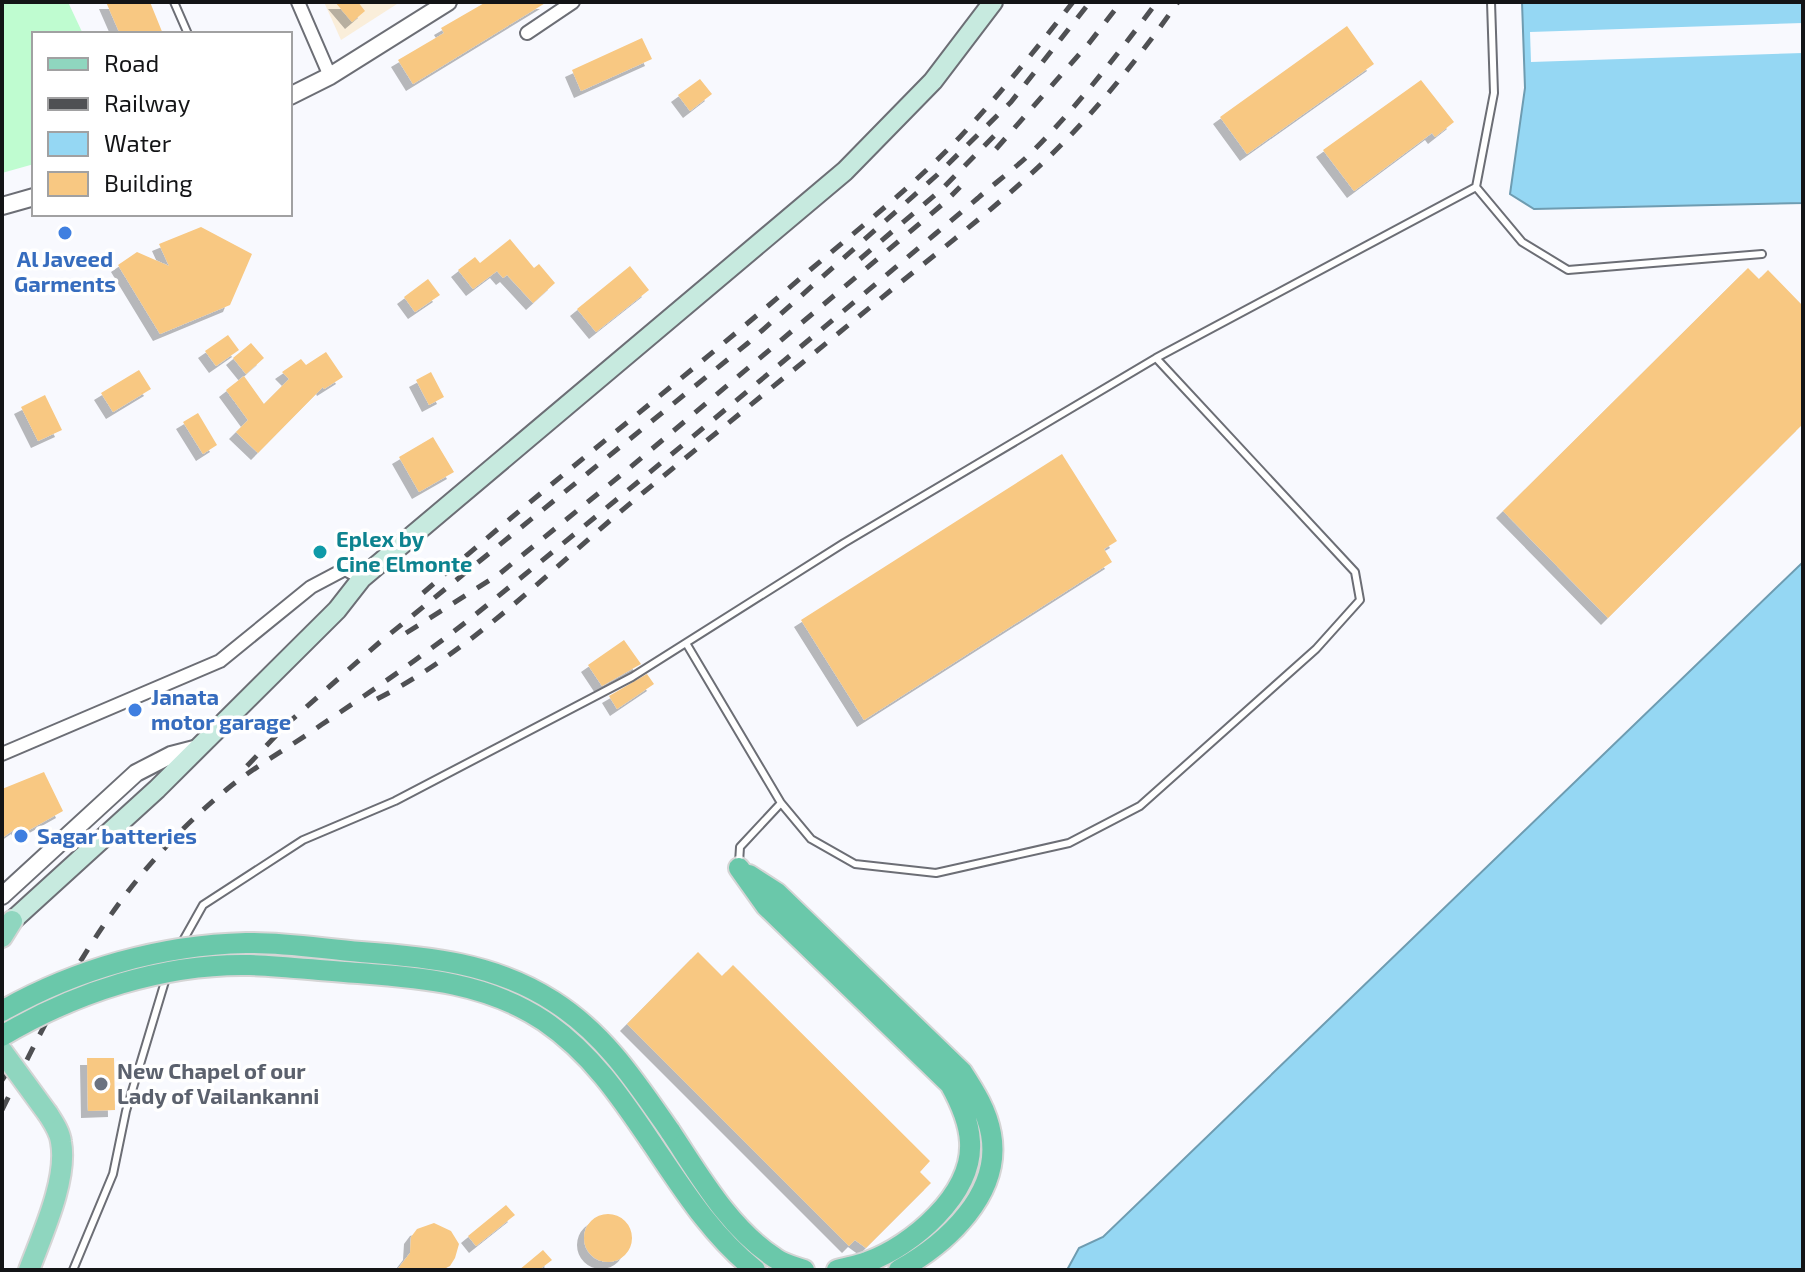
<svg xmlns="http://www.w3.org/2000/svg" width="1805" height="1272" viewBox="0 0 1805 1272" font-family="'Exo 2',sans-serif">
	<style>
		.education { fill: #faeeda }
		.green { fill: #bffcd0 }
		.water { fill: #95d7f3; stroke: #6e9cb1; stroke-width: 2 }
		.pier { fill: #f8f9fe }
		.building { fill: #f8c882; filter: url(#shadow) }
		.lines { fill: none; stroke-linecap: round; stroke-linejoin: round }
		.service-casing { stroke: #6c6e75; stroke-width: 10 }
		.minor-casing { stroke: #6c6e75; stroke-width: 16 }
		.tertiary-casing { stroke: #6c6e75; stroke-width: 20 }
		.secondary-casing { stroke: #6c6e75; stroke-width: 22 }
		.primary-casing { stroke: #d5d5d5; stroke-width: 24 }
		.trunk-casing { stroke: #d5d5d5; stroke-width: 24 }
		.service { stroke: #fff; stroke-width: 6 }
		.minor { stroke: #fff; stroke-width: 12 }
		.tertiary { stroke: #fff; stroke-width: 16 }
		.secondary { stroke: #c7eadf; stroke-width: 18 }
		.primary { stroke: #8fd6bf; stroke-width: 20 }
		.trunk { stroke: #6ac8aa; stroke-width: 20 }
		.rail { stroke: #4f5053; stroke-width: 5; stroke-dasharray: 14 14; stroke-linecap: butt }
		.primary-bridge-casing { stroke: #d5d5d5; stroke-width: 24; stroke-linecap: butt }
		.trunk-bridge-casing { stroke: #d5d5d5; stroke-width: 24; stroke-linecap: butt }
		.primary-bridge { stroke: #8fd6bf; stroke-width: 20 }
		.trunk-bridge { stroke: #6ac8aa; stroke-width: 20 }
		.shop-dot { fill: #3f7fe0; stroke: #fff; stroke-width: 3 }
		.culture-dot { fill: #0f9aa8; stroke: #fff; stroke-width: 3 }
		.worship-dot { fill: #6b7280; stroke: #fff; stroke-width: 3 }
		.labels { text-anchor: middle; stroke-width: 7; stroke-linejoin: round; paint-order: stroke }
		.shop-label { font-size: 22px; font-weight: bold; fill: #366cbe; stroke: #fff; text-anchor: start }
		.culture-label { font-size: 22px; font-weight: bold; fill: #0d838f; stroke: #fff; text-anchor: start }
		.worship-label { font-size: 22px; font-weight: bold; fill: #5b616d; stroke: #fff; text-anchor: start }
	</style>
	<defs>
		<filter id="shadow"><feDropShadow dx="-7" dy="7" stdDeviation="0" flood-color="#0004"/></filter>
	</defs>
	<rect width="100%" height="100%" fill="#f8f9fe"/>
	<!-- education -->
	<path class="education" d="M324,2H400L341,40Z"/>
	<!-- green -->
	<path class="green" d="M2,2H68L83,34H34V164L2,173Z"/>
	<!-- water -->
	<path class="water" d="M1522,2H1803V203L1534,209L1510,194L1525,88Z
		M1803,562V1270H1067L1079,1248L1103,1237Z"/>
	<!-- pier -->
	<path class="pier" d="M1803,23V53L1531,62L1530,32Z"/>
	<!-- building -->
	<path class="building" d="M106,2H150L163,34H120Z
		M335,2H358L365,11L352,22Z
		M486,2H547L413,84L398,60L444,33L441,28Z
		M1347,26L1374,64L1247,154L1220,117Z
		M642,38L652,59L581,91L572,70Z
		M700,79L712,94L690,111L678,95Z
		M1421,80L1454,122L1435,137L1432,133L1354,191L1323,150Z
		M201,227L252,254L230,305L160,334L118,265L137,252L169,266L159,244Z
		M510,239L534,268L539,264L555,283L533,303L507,275L503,278L497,271L473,289L458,270L475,257L480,263Z
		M630,266L649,290L596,332L577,309Z
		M1748,268L1759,279L1768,270L1803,306V424L1608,618L1503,511Z
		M428,279L440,295L415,312L404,297Z
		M228,335L239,350L216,366L205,351Z
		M251,343L264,358L246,374L233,358Z
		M326,352L343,377L324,389L323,387L258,453L236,432L248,420L226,390L244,376L264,404L289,379L282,372L301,359L306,365Z
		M139,370L151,389L113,412L101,393Z
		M431,372L444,397L429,405L416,380Z
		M45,395L62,430L38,441L21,407Z
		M198,413L217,445L203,454L183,422Z
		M433,437L454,472L419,492L399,457Z
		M1062,454L1117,541L1104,549L1112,562L864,720L801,620Z
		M624,640L641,664L602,686L588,665Z
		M647,674L654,684L617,709L609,696Z
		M44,772L63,811L22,834L18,827L2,838V789Z
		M698,952L722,976L733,965L930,1161L920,1172L931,1183L866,1248L855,1240L849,1246L627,1024Z
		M87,1058H114L115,1110L88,1111Z
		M506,1205L515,1215L476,1246L468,1236Z
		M584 1238a24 24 0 1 1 48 0a24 24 0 1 1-48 0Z
		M434,1223L451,1231L459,1244L455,1258L450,1266L442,1270H397L410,1253L411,1237L417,1229Z
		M543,1250L552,1260L539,1270H519Z"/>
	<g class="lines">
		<defs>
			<path id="service" d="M174,2L188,34
				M1476,187L1522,242L1568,270L1762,254
				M686,643L781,803L811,839L855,864L936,873L1069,843L1140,806L1316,649L1360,600L1355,572L1156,358
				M739,863L740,847L781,803
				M180,946L203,905L303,840L395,801L632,677L844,543L1156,358L1476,187L1494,93L1491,2
				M73,1270L113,1174L126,1111L166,978"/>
			<path id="minor" d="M298,2L330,76
				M527,33L573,2
				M2,754L220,661L311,587L345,569L362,578"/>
			<path id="tertiary" d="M290,96L330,76L448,2
				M2,206L34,197
				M2,896L136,773L171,755L198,748"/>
			<path id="secondary" d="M12,921L157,789L337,610L362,578L845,171L933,81L993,2"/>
			<path id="primary" d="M2,937L12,921
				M29,1270C42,1235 68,1179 61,1142C60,1132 53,1122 48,1114"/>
			<path id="trunk" d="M739,868L766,906L950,1084C960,1102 969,1121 970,1142C973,1194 912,1246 867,1262C858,1266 847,1267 837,1270
				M749,875L777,893L962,1072C975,1092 987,1111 991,1134C1002,1194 946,1244 899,1270
				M670,1131C700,1176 729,1228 775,1258C783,1264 795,1267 804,1270
				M651,1142C682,1188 711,1235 755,1270"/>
		</defs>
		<!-- service casing -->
		<use href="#service" class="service-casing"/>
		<!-- minor casing -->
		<use href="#minor" class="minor-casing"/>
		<!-- tertiary casing -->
		<use href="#tertiary" class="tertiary-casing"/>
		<!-- secondary casing -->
		<use href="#secondary" class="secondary-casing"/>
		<!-- primary casing -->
		<use href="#primary" class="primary-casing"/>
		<!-- trunk casing -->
		<use href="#trunk" class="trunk-casing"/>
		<!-- service -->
		<use href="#service" class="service"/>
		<!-- minor -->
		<use href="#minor" class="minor"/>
		<!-- tertiary -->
		<use href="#tertiary" class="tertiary"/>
		<!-- secondary -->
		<use href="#secondary" class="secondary"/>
		<!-- primary -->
		<use href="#primary" class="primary"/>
		<!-- trunk -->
		<use href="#trunk" class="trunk"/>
		<!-- rail -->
		<path class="rail" d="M996,149L1090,42L1121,2
			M860,259L942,189L998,132
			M423,593C550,482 683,380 810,270C861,227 914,185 960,137C1000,94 1037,48 1073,2
			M406,633L498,575L621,475L944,203L960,187
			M377,699C476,649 558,562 644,492C722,428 801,364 879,300C941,249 1007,200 1063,143C1106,99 1143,52 1178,2
			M247,766L288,723L380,642L748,343L937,175L1011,102L1090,2
			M2,1080L19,1056
			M2,1110C64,984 115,882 226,790C255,766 290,747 321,725C378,687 433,649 486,606C652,472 815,335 978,198C995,183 1014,169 1030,154C1077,107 1117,55 1157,2"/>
		<defs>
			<path id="primary-bridge" d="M2,1051L48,1114"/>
			<path id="trunk-bridge" d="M2,1011C76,969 161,945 246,943C284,942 323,949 361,952C429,957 494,963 553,1001C605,1034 636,1082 670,1131
				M2,1036C74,993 164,963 250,965C286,966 322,971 358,973C424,978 487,983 544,1021C591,1053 620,1096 651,1142"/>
		</defs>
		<!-- primary-bridge casing -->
		<use href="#primary-bridge" class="primary-bridge-casing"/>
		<!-- trunk-bridge casing -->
		<use href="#trunk-bridge" class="trunk-bridge-casing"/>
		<!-- primary-bridge -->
		<use href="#primary-bridge" class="primary-bridge"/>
		<!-- trunk-bridge -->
		<use href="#trunk-bridge" class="trunk-bridge"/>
	</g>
	<!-- markers -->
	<g class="shop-dot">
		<circle cx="65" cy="233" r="8"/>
		<circle cx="135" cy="710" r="8"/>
		<circle cx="21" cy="836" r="8"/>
	</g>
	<circle class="culture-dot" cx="320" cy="552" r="8"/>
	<circle class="worship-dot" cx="101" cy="1084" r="8"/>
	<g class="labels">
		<!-- shop labels -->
		<g class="shop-label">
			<text x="65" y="267" text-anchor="middle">Al Javeed<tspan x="65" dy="25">Garments</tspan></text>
			<text x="151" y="705">Janata<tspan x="151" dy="25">motor garage</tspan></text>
			<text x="37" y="844">Sagar batteries</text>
		</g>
		<!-- culture labels -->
		<g class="culture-label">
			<text x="336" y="547">Eplex by<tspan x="336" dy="25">Cine Elmonte</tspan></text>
		</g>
		<!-- worship labels -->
		<g class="worship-label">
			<text x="117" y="1079">New Chapel of our<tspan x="117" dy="25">Lady of Vailankanni</tspan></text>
		</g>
	</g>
	<!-- border -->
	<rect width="1805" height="1272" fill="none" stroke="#131416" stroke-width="8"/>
	<!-- legend -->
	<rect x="32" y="32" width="260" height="184" fill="#ffffff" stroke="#a1a1a2" stroke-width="2"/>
	<rect x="48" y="58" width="40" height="12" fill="#8fd6bf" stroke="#a1a1a2" stroke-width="2"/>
	<text x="104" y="72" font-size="24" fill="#131416">Road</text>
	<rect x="48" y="98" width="40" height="12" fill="#4f5053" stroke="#a1a1a2" stroke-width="2"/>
	<text x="104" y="112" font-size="24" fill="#131416">Railway</text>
	<rect x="48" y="132" width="40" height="24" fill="#95d7f3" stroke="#a1a1a2" stroke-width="2"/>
	<text x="104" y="152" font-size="24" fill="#131416">Water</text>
	<rect x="48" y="172" width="40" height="24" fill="#f8c882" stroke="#a1a1a2" stroke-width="2"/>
	<text x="104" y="192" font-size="24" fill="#131416">Building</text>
</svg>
